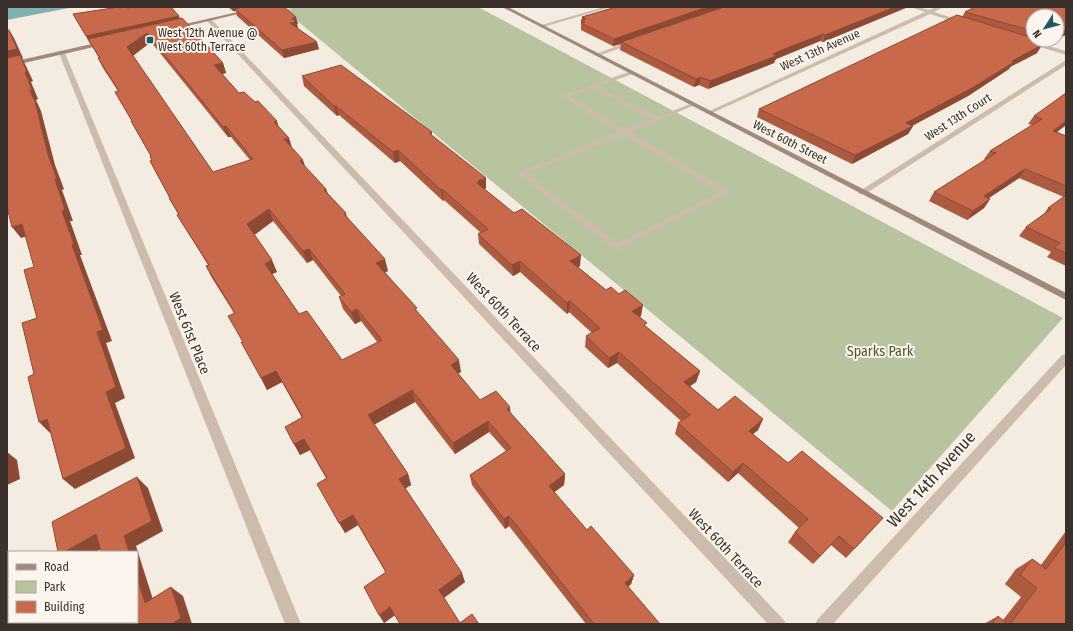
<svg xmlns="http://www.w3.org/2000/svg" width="1073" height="631" font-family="'Fira Sans Condensed',sans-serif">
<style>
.green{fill:#b8c4a0}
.water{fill:#7fb0b2}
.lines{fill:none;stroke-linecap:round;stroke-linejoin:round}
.lane{fill:#cdbbac;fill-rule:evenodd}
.street{fill:#cdbbac;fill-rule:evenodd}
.secondary{fill:#a18a7d;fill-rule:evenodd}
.wall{fill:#ac5a40;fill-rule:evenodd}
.shaded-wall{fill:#8c4a34}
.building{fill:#c8694b;stroke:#8c4a34;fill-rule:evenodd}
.poi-dot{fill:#1f5a5e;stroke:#fbf5ee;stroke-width:1.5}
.labels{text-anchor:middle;stroke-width:4;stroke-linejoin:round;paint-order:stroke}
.far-poi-label{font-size:12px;fill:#3b302b;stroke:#fbf5ee;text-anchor:start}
.far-street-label{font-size:12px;fill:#3b302b;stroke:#fbf5ee}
.street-label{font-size:14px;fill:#3b302b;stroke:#fbf5ee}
.park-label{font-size:14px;fill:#4a5a2e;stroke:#fbf5ee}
.near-street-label{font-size:17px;fill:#3b302b;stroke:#fbf5ee}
</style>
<rect width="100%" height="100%" fill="#f4ebe1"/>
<!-- green -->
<polygon class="green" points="297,7 478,7 1063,318 892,511 284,10"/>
<!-- water -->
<polygon class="water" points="7,7 74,7 7,20"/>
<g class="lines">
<!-- lane -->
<g class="lane">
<polygon points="604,7 611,7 543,27 538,26"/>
<path d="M631,71L634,73L633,74L598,86L657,117L690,104L695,105L630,132L730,192L617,250L614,249L517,173L619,132L561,96ZM593,88L651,119L625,129L569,96ZM624,135L720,192L618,243L526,173Z"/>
</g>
<!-- street -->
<g class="street">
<polygon points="911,7 918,7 929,10 937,7 943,7 934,12 965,22 962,24 930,14 710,114 705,113 925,12"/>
<polygon points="207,19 211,19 783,619 786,624 768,624 207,21"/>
<polygon points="633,40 636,42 635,43 598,56 593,55"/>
<polygon points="1029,40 1066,51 1066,55 1027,43 1026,42"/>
<polygon points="62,51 65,53 301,624 285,624 59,53"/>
<polygon points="1066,60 1066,65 865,194 859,194 858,192"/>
<polygon points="1066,354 1066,365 833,624 815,624 818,619 1062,355"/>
</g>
<!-- secondary -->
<g class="secondary">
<polygon points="259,7 268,7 175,29 172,27"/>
<polygon points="502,7 508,7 1066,293 1066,300"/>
<polygon points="105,41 107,42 107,44 7,67 7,63"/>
</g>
</g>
<!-- wall -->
<g class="wall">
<polygon points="228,7 284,7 298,24 297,24 298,29 319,49 284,58 237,16 236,11 233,11"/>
<polygon points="616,7 908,7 823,42 820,41 776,59 776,60 775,60 774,63 708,89 699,85 694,87 620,50 621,44 613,46 581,30 581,20 582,20 582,17"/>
<path d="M127,8L180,19L223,63L226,73L222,74L239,93L279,127L289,138L292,148L305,167L326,189L328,194L346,213L347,217L388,271L385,272L418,313L461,372L458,373L480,400L510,413L565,474L564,485L554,492L587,530L634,575L631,584L628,587L660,624H586L509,526L505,529L472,485L470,475L506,451L489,432L455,454L415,402L374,424L408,474L411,485L405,488L465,582L444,598L460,623L479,624H400L395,615L384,623L386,573L358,525L345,533L326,478L310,450L300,455L291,438L302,418L282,382L267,390L243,342L234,313L212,278L206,266L208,265L184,226L177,215L178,214L169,198H170L156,172L151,156L137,132L131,121H132L115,92L118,91L103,68L98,58H99L73,14ZM151,42L228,137H231L250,160L213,172L133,56ZM273,221L307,263L313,260L341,296L339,297L343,309L355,324L361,321L378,343L342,360L299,314L272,274L277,272L254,235Z"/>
<polygon points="965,12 1033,16 1033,40 1056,40 1048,44 1043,43 1037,53 1010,67 1009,69 968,96 912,126 913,126 908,134 852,164 757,117 759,109 962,17"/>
<polygon points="302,76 432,132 432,136 486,178 486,188 484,189 580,266 578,267 606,290 641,316 639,317 646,327 700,371 696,382 690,386 718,410 763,419 758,430 752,434 788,463 883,518 846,558 831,545 813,564 788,542 795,532 799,528 738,473 728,482 675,434 678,423 681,421 617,363 608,368 585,347 586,336 592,333 569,312 567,314 520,272 513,276 479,244 478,234 480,232 444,200 443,201 400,161 395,163 339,115 337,116 304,86"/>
<polygon points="1066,93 1066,125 1057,132 1066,136 1066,266 1047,257 1051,252 1019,236 1026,227 1044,214 1048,208 1064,197 1019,178 989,198 990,199 984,208 967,220 929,201 934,192 985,160 984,159 990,151 1032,125 1028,124 1034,116"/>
<polygon points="1066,531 1066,624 984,624 998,616 1003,620 1021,597 1005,584 1016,569 1032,559 1041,565"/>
</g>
<!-- shaded-wall -->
<g class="shaded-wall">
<polygon points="231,7 252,7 235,9 236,11 233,11"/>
<polygon points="707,7 725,7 621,42 621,44 613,46 614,39"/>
<polygon points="895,7 908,7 823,42 825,35"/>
<polygon points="179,16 182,23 90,43 86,36"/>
<polygon points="296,17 298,24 297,24 298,29 290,23 292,18"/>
<polygon points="9,30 14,38 23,58 22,58 25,64 33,81 31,82 38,99 36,100 41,111 55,165 64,189 62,190 73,221 70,221 82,255 80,255 112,341 106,343 125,398 115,403 135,458 75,489 63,479 106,392 97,332 72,245 62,211 55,179 25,72 7,61 7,51"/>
<polygon points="1066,30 1066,35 1057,39 1057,34"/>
<polygon points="147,33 151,42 132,56 127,47"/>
<polygon points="823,34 820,41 776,59 776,60 775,60 774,63 708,89 710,81 773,54 777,52"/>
<polygon points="1050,40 1056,40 1048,44"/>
<polygon points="1044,41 1037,53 1010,67 1009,69 968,96 902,131 906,123 1012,61 1038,44"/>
<polygon points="317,42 319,49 284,58 282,50"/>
<polygon points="223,63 226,73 218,75 214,65"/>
<polygon points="701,77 699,85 694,87 696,79"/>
<polygon points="334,106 336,106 339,115 337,116"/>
<polygon points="277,121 280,132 274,122"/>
<polygon points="1066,121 1066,125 1047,139 1053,131"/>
<polygon points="226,126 231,137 228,137 223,127"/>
<polygon points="913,126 908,134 852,164 855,155"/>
<polygon points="289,138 292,149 284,139"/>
<polygon points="398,150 400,161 395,163 393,152"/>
<polygon points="303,160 307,172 300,161"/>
<polygon points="1025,169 1019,178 978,205 984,196"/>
<polygon points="486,178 486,188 480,191 477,183 478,181"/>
<polygon points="326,189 330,200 324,190"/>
<polygon points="442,189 444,200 443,201 441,190"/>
<polygon points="990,199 984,208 967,220 973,211"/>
<polygon points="269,209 273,221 253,236 247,224"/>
<polygon points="22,224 30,235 21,238 12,227"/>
<polygon points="309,249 313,260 307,263 303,251"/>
<polygon points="581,255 580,266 569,272 570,261"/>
<polygon points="385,259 388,271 380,275 376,263"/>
<polygon points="272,260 277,272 270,275 265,264"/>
<polygon points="520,261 520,272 513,276 512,265"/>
<polygon points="570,301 569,312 567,314 567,303"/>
<polygon points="643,305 641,316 630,322 632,311"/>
<polygon points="357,309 361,321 355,324 351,312"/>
<polygon points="619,352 617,363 608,368 609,358"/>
<polygon points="459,360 461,372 453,376 451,365"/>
<polygon points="276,371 282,382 267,390 261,378"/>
<polygon points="700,371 696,382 681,392 684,382"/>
<polygon points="412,390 415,402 372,426 368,415"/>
<polygon points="510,407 511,418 507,409"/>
<polygon points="47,419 58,429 50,433 39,422"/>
<polygon points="763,419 758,430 744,442 749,431"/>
<polygon points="488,421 489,432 455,454 453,443"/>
<polygon points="304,439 310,450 300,455 294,444"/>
<polygon points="7,452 17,460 20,479 7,485"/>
<polygon points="743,463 738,473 728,482 733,472"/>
<polygon points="408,474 411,485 403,490 399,479"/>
<polygon points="565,474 564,485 548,497 549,486"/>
<polygon points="137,477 148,488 163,531 136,546 157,612 145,603 137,578 137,552 129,552 124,536"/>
<polygon points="353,515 358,525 345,533 339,523"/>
<polygon points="509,516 509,526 505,529 504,519"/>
<polygon points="96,534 109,544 96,552 64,552"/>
<polygon points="839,536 831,545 813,564 820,556"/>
<polygon points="7,570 9,586 9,610 7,609"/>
<polygon points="462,573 465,582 442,599 439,590"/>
<polygon points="634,575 631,584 622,592 625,583"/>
<polygon points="171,587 183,596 192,624 172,624"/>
<polygon points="390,607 395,615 384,623 379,615"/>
<polygon points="9,619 9,622 29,622 29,624 7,624 7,620"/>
</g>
<!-- building -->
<g class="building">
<polygon points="119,7 126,7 127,8 136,7 171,7 179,16 86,36 73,14"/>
<polygon points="242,7 284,7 296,17 292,18 296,22 290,23 317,42 282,50 235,9"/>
<polygon points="616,7 707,7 614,39 581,23 585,22 581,20 586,19 582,17"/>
<polygon points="724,7 895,7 825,35 823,34 777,52 778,52 773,54 776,56 710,81 701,77 696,79 621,42"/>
<polygon points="975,7 1066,7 1066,30 1057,34 1057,16 1033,16 1033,31 965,12"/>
<polygon points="957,15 1033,38 1033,40 1041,40 1044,41 1038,44 1042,45 1012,61 1014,62 972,88 906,123 913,126 855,155 759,109"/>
<path d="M182,18L223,63L214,65L239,93L244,92L255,102L258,101L277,121L274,122L289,138L284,139L303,160L300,161L326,189L324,190L346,213L344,214L385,259L376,263L417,308L415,309L459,360L451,365L480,400L496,391L510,407L507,409L565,474L549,486L587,530L591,526L634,575L625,583L660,624H594L509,516L504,519L470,475L511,448L488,421L453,443L412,390L368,415L408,474L399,479L462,573L439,590L460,623L472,614L479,624H400L390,607L379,615L364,587L386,572L353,515L339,523L317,484L327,478L304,439L294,444L285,427L303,417L276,371L261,378L241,342H243L228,316L235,313L206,266L209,265L177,215L179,214L169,198H170L150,161L152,160L150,157L151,156L131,121H132L115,92L119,91L98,58H100L88,39ZM147,33L223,127L226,126L253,159L213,172L127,47ZM269,209L303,251L309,249L345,294L339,297L351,312L357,309L382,340L342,360L307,311L299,314L265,264L272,260L247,224Z"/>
<polygon points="7,30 9,30 17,49 7,51"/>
<polygon points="20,55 27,72 25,72 32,90 29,90 35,101 48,155 57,179 55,179 65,210 62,211 74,244 72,245 103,330 97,332 116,387 106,392 126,448 63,479 47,419 39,422 28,377 34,374 22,323 37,318 24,270 34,267 22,224 12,227 7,207 7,58"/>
<polygon points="341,65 432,132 429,133 486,178 478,181 479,182 477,183 514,213 522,209 581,255 570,261 606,290 611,287 619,294 625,290 643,305 632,311 647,323 644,325 700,371 684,382 718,410 735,396 763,419 749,431 788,463 802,451 883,518 854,549 839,536 820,556 795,532 808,519 743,463 733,472 678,423 690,415 619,352 609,358 586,336 600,328 570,301 567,303 520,261 512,265 478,234 488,229 442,189 441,190 398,150 393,152 336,106 334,106 302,76"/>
<polygon points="1066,93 1066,121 1053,131 1066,136 1066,186 1025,169 984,196 990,199 973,211 934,192 996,153 990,151 1042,119 1034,116"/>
<polygon points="1066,195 1066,253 1054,248 1060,243 1026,227 1051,209 1048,208"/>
<polygon points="137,477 152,521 124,536 129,552 101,552 96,534 64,552 58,552 52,522"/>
<polygon points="1066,542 1066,624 1010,624 1037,588 1020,575 1032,559 1046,569"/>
<polygon points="137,578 145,603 171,587 181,618 172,624 63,624 62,622 137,622"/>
<polygon points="9,597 9,619 7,620 7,598"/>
<polygon points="998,616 1007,624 992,624"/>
</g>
<!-- markers -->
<rect class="poi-dot" x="146" y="36" width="8" height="8" rx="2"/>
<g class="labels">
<!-- far-poi labels -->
<g class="far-poi-label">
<text x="158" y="37">West 12th Avenue @<tspan x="158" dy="14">West 60th Terrace</tspan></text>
</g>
<!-- far-street labels -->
<g class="far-street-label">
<text transform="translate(820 50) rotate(-24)" y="4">West 13th Avenue</text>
<text transform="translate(958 117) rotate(-33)" y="4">West 13th Court</text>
<text transform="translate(790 142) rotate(27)" y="4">West 60th Street</text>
</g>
<!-- street labels -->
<g class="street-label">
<text transform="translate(504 312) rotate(47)" y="5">West 60th Terrace</text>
<text transform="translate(190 333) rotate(68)" y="5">West 61st Place</text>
<text transform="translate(726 548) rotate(47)" y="5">West 60th Terrace</text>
</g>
<!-- park labels -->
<g class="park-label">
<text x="880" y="356">Sparks Park</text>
</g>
<!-- near-street labels -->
<g class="near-street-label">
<text transform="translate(931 479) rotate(-48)" y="6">West 14th Avenue</text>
</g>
</g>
<!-- border -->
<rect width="1073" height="631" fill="none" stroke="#3b302b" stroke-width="16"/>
<!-- legend -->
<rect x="8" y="551" width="130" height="72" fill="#fbf5ee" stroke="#aea6a0"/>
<rect x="16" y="564" width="20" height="6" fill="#a18a7d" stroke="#aea6a0"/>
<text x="44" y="571" font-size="12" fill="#3b302b">Road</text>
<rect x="16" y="581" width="20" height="12" fill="#b8c4a0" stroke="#aea6a0"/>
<text x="44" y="591" font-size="12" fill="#3b302b">Park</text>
<rect x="16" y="601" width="20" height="12" fill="#c8694b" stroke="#aea6a0"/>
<text x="44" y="611" font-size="12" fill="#3b302b">Building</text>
<!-- north arrow -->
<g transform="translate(1045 28) rotate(234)"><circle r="19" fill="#fbf5ee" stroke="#aea6a0"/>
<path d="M0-3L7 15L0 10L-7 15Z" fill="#1f5a5e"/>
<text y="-6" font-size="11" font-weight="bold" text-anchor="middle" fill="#3b302b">N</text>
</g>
</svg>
